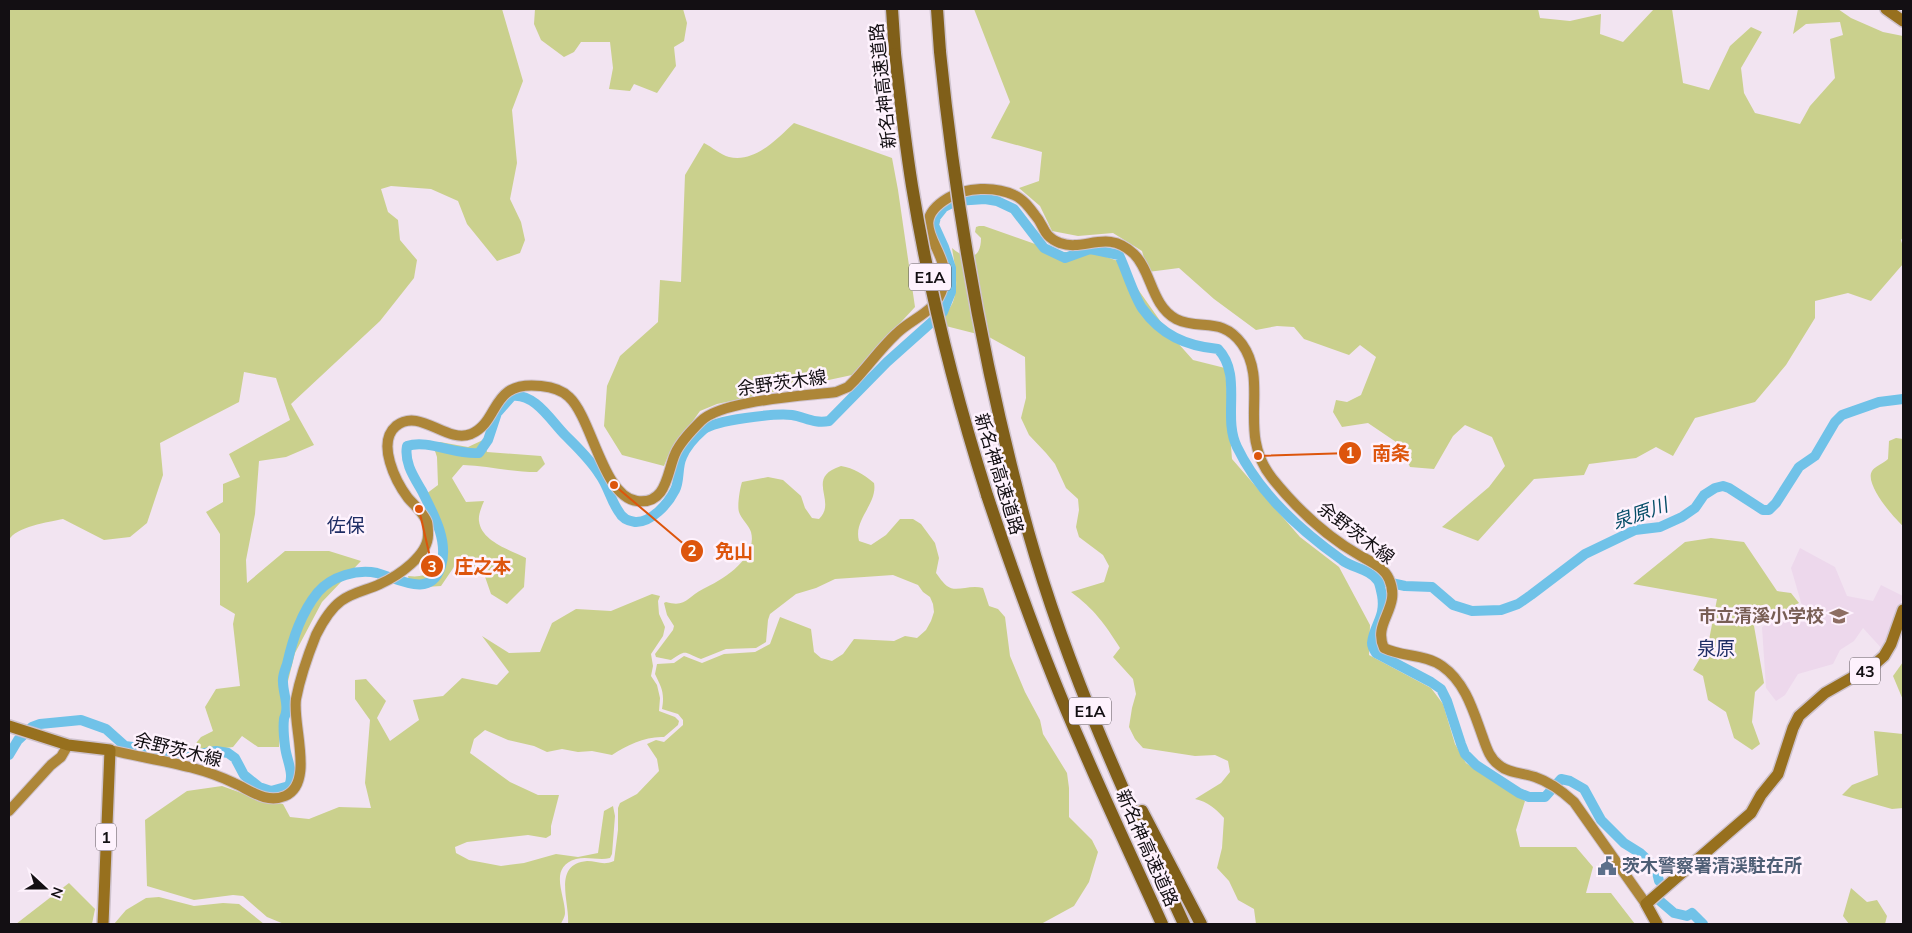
<svg xmlns="http://www.w3.org/2000/svg" width="1912" height="933" font-family="Mulish,'Noto Sans JP',sans-serif">
<style>
.built{fill:#edd8ec}
.green{fill:#cad08d}
.lines{fill:none;stroke-linecap:round;stroke-linejoin:round}
.river{stroke:#70c2e8;stroke-width:10}
.secondary-casing{stroke:#cec2cd;stroke-width:12}
.primary-casing{stroke:#cec2cd;stroke-width:14}
.highway-casing{stroke:#cec2cd;stroke-width:15}
.secondary{stroke:#ad8638;stroke-width:10}
.primary{stroke:#97701e;stroke-width:11}
.highway{stroke:#805f19;stroke-width:12}
.highway-bridge-casing{stroke:#cec2cd;stroke-width:15;stroke-linecap:butt}
.highway-bridge{stroke:#805f19;stroke-width:12}
.labels{text-anchor:middle;stroke-width:5;stroke-linejoin:round;paint-order:stroke}
.shield{fill:#fef2fd;stroke:#5a5359;stroke-width:1}
.shield-label{font-size:16px;font-weight:bold;fill:#130f13}
.street-label{font-size:18px;fill:#130f13;stroke:#fef2fd}
.education-label{font-size:18px;font-weight:bold;fill:#785e54;stroke:#fef2fd;text-anchor:end}
.service-label{font-size:18px;font-weight:bold;fill:#4e5e75;stroke:#fef2fd;text-anchor:start}
.water-label{font-size:19px;font-style:italic;fill:#064e68;stroke:#fef2fd}
.neighbourhood-label{font-size:19px;fill:#1e2d64;stroke:#fef2fd}
.leader{fill:none;stroke:#dd550c;stroke-width:2}
.callout-dot{fill:#dd550c;stroke:#fef2fd;stroke-width:2}
.mark-label{font-size:15px;text-anchor:middle;font-weight:bold;fill:#fff}
.callout-label{font-size:19px;text-anchor:middle;font-weight:bold;fill:#dd550c;stroke:#fef2fd;stroke-width:5;stroke-linejoin:round;paint-order:stroke}
</style>
<rect width="100%" height="100%" fill="#f2e4f1"/>
<!-- built -->
<polygon class="built" points="1800,548 1835,567 1847,596 1873,601 1881,585 1903,596 1884,651 1863,628 1854,641 1840,650 1833,664 1798,674 1785,695 1776,701 1766,688 1762,627 1802,606 1791,568"/>
<!-- green -->
<g class="green">
<path d="M9,9H502L523,81L512,110L517,163L510,199L521,222L525,240L520,253L497,261L467,224L458,201L431,189L391,186L381,189L388,212L398,220L400,240L417,260L414,278L380,321L291,404L314,445L286,457L259,461L255,514L246,560L247,583L285,551H329L361,561L322,602L295,653L283,701L279,747H258L242,736L233,747L188,753L201,737L213,731L205,707L216,689L240,686L233,624L235,614L220,605V534L206,512L223,502V484L240,477L229,454L290,420L276,378L244,372L239,402L160,443L163,475L147,523L130,537L104,540L63,519C49,522 15,527 9,540Z"/>
<polygon points="535,9 683,9 687,23 684,41 674,47 676,66 657,93 634,84 630,91 609,89 613,68 610,42 581,42 574,52 564,57 541,40 534,24"/>
<polygon points="974,9 1538,9 1540,18 1570,21 1601,14 1600,34 1623,42 1654,9 1672,9 1683,83 1709,90 1730,46 1751,27 1762,32 1741,68 1744,93 1755,113 1800,124 1810,106 1835,78 1830,39 1843,35 1840,22 1806,24 1793,34 1798,9 1838,9 1851,18 1883,32 1903,36 1903,237 1901,240 1903,247 1903,264 1871,301 1848,293 1815,301 1815,318 1786,365 1755,402 1695,418 1673,456 1656,447 1636,458 1589,464 1584,475 1534,479 1478,541 1442,527 1489,487 1505,466 1492,437 1465,425 1453,436 1434,469 1410,467 1399,444 1368,423 1342,427 1333,412 1336,400 1347,402 1361,395 1376,357 1360,345 1349,355 1304,339 1294,327 1277,326 1256,330 1214,299 1179,268 1148,272 1142,251 1113,233 1078,236 1052,231 1040,206 1019,188 1039,181 1042,152 991,138 1010,102"/>
<path d="M794,123L892,158L898,190L915,307L852,375L717,404L700,411L668,456L664,466L622,455L604,426L607,386L620,356L658,322L660,280L681,282L685,175L704,143C712,147 721,155 729,157C755,163 777,139 794,123Z"/>
<path d="M979,226H984L1035,244L1063,252H1092L1118,261L1168,332L1193,360L1225,368L1232,459L1300,537L1339,567L1370,625L1369,655L1431,688L1443,704L1455,744L1466,763L1525,801L1516,830L1520,847H1576L1593,867L1586,893H1611L1635,924H1256L1254,909L1238,900L1229,881L1217,868L1222,848L1224,818C1215,808 1208,802 1195,799L1221,783L1230,772L1228,761L1215,755L1195,756L1143,748L1135,739L1129,727L1132,708L1136,694L1133,679L1113,657L1120,648C1105,624 1094,609 1071,592L1104,582L1109,566L1103,555L1079,537L1076,527L1079,510L1078,499L1066,488L1055,464L1046,453L1029,435L1021,418L1026,398L1025,357L989,337L934,323C938,320 943,317 946,313C962,296 955,268 952,248C966,260 981,261 981,238L975,232L976,227Z"/>
<path d="M1896,438L1903,439V526C1894,518 1864,484 1872,471C1874,467 1884,463 1888,459L1889,441Z"/>
<path d="M483,440L487,452L541,456L545,464L537,472C512,472 488,466 463,465L452,478L466,502L484,501C482,506 478,515 479,521C481,541 510,550 526,558L524,587L507,604L491,594L483,571L458,561L441,586L411,588L408,576C427,578 432,572 446,560L437,524L422,497L438,485L437,457L434,448L440,442L468,447Z"/>
<path d="M841,466C854,468 863,474 874,483C878,504 853,519 859,541L871,545L886,535L900,519H913L921,524L935,543L939,558L936,573C939,577 943,583 947,586C956,593 969,584 983,588L989,606L998,609L1005,617L1010,656L1025,692L1040,720L1043,734L1067,773L1069,788V817L1092,840L1098,852L1089,882L1074,906L1041,924H568C570,903 552,864 587,861C597,861 603,866 614,861L618,830V808L620,803L637,794L659,771L657,759L647,744L656,740L664,742L683,725V720L678,714L662,709C665,692 661,687 655,674L657,664L674,663L684,656L702,663L724,654L755,652L770,644L780,617L811,629L814,652L821,658L832,661L843,654L854,639L894,641L905,636L917,638L926,630L931,621L934,612L933,604L930,597L923,592L918,585L893,575L835,579L816,588L796,594L770,614L768,620L766,642L756,648L726,649L701,659C683,652 687,649 671,660L656,657L655,654L673,630L674,626L667,615L664,603L666,602C686,608 687,597 703,589C723,580 758,558 751,532C749,525 741,519 739,512C737,506 740,488 742,482L768,477L783,480L801,496L805,508L812,518L819,519C838,501 804,478 841,466Z"/>
<polygon points="1711,538 1744,542 1777,591 1791,593 1799,603 1754,626 1764,683 1755,692 1752,722 1760,744 1752,750 1734,738 1726,712 1708,700 1703,676 1693,670 1708,645 1717,599 1633,584 1685,542"/>
<path d="M652,594L660,596L658,601L659,614L665,627L663,636L651,654L653,666L651,676L657,685L660,698L659,711L675,717L679,721L678,725L664,737C646,736 627,745 612,755L592,751L578,752L562,749L547,752L534,746L508,740L485,730L474,739L470,753L510,782L538,795H559L551,826V835L546,838L528,835L467,842L455,847L456,853L469,860L501,866L524,863L556,854L578,857L598,853L604,811L613,806L615,816L612,854L610,858C599,861 588,856 576,859C548,867 565,895 565,913C565,917 562,921 561,924H284L267,917L243,896L233,895L194,900L147,886L145,820L187,791L222,786L258,799L283,804L290,817L309,819L339,807L371,808L365,783L370,720L355,699V680L366,679L386,701L377,718L390,741L419,720L413,700L443,696L462,678L497,685L509,672L482,636L509,653L540,652L552,623L576,609L611,611Z"/>
<polygon points="1903,662 1903,700 1893,676"/>
<polygon points="1874,731 1903,734 1903,808 1892,809 1842,795 1852,785 1878,775"/>
<polygon points="69,883 95,909 92,924 16,924"/>
<polygon points="1851,888 1867,902 1877,900 1887,916 1885,924 1849,924 1843,916"/>
<polygon points="159,897 194,906 223,903 239,904 264,924 114,924 126,910 146,898"/>
</g>
<g class="lines">
<!-- river -->
<g class="river">
<polyline points="1382,581 1405,586 1432,587 1453,605 1472,611 1501,610 1518,604 1531,595 1585,554 1635,530 1660,527 1682,517 1695,508 1704,495 1715,488 1723,486 1729,488 1763,510 1769,510 1776,503 1799,467 1815,456 1835,422 1842,415 1879,402 1903,399"/>
<path d="M9,755L18,740L32,727L40,724L81,720L106,729L125,746L194,755L216,751L228,753L235,758L244,775L259,787L271,791L289,786C295,774 286,759 285,746C284,738 283,727 284,719C284,717 286,715 286,712C288,703 283,692 283,682C282,677 285,670 287,664C293,638 301,613 318,592C332,576 357,569 377,573C399,579 431,599 441,566C449,541 433,513 422,491C414,477 404,463 407,446C428,439 455,455 479,453L488,440L497,413L512,396C535,393 551,421 565,435C578,448 590,459 600,475C608,486 611,501 619,512C622,518 628,521 635,522C651,523 668,504 675,490C680,481 677,467 682,457C686,447 695,437 703,430C714,420 776,413 792,415C805,417 814,424 829,421L887,362L943,312L951,292V268L944,247L934,225L936,217L944,207L956,201L985,199L997,201L1014,209L1044,248L1065,258L1090,249L1119,255C1126,270 1134,296 1142,308C1161,335 1186,346 1218,349C1243,375 1222,417 1237,447C1259,493 1301,531 1342,560C1352,568 1370,569 1378,581C1380,584 1381,591 1382,595C1386,618 1374,624 1372,643C1372,646 1374,650 1376,653L1431,682L1441,689L1447,701L1461,744L1465,754L1476,765L1519,793L1529,797H1545L1561,779L1570,781L1584,789L1601,820L1624,843L1640,853L1656,868L1659,881"/>
<polyline points="1660,901 1674,913 1687,916 1692,913 1703,924"/>
</g>
<!-- secondary casing -->
<g class="secondary-casing">
<g id="secondary">
<path d="M110,750C151,760 195,764 234,783C250,790 266,804 285,796C315,783 292,725 296,699C300,678 308,655 316,635C322,623 330,609 341,601C353,592 368,590 380,584C398,576 429,555 428,534C428,530 428,526 427,522C423,512 414,505 408,498C396,482 376,443 396,426C420,407 446,444 471,434C501,421 489,380 541,386C551,387 562,390 569,397C592,418 603,497 637,501C667,505 667,472 675,454C680,442 692,430 701,421C722,400 805,396 836,392L848,387L854,381C868,366 881,348 896,334C913,317 936,313 943,287C954,249 901,226 948,198C966,187 995,186 1014,195C1023,199 1029,207 1035,215C1045,226 1042,236 1060,243C1085,252 1107,228 1134,254C1152,272 1151,305 1176,319C1200,331 1222,316 1242,344C1270,383 1236,433 1272,478C1297,509 1324,535 1359,555C1369,561 1384,567 1389,579C1402,608 1372,622 1384,648C1402,657 1425,654 1442,666C1465,682 1473,710 1482,735C1486,746 1489,758 1499,765C1508,773 1523,773 1535,777C1550,782 1562,791 1574,802L1646,904"/>
<polyline points="9,811 51,765 61,757 68,745"/>
</g>
</g>
<!-- primary casing -->
<g class="primary-casing">
<g id="primary">
<polyline points="1886,9 1903,21"/>
<polyline points="9,726 68,745 110,750 103,924"/>
<polyline points="1657,924 1646,904 1751,813 1761,795 1778,774 1793,728 1799,716 1825,693 1874,665 1884,656 1891,644 1903,610"/>
</g>
</g>
<!-- highway casing -->
<g class="highway-casing">
<g id="highway">
<polyline points="892,9 895,54"/>
<polyline points="937,9 940,52"/>
<path d="M1017,489C1054,641 1119,783 1184,924"/>
<path d="M987,495C1015,579 1045,663 1081,744C1107,805 1135,864 1162,924"/>
<polyline points="1142,811 1201,924"/>
</g>
</g>
<!-- secondary -->
<use href="#secondary" class="secondary"/>
<!-- primary -->
<use href="#primary" class="primary"/>
<!-- highway -->
<use href="#highway" class="highway"/>
<!-- highway-bridge casing -->
<g class="highway-bridge-casing">
<g id="highway-bridge">
<path d="M940,52C955,200 980,346 1017,489"/>
<path d="M895,54C900,98 905,142 912,186C929,291 955,394 987,495"/>
</g>
</g>
<!-- highway-bridge -->
<use href="#highway-bridge" class="highway-bridge"/>
</g>
<!-- icons -->
<defs>
<g id="school-bare" transform="scale(1.5)"><path d="M0-5L7-2L0 1L-7-2ZM-4 1L0 2.5L4 1V4Q0 6-4 4Z" fill="#8d6e63" stroke="#fef2fd" stroke-width="2.5" paint-order="stroke"/></g>
<g id="civic-bare" transform="scale(1.5)"><path d="M-.6-6.5H3V-4.5H.6V-3L4-1V1h2V6H-6V1h2V-1L-.6-3ZM-1.2 2.5V6h2.4V2.5Z" fill="#5c6f8a" stroke="#fef2fd" stroke-width="2.5" paint-order="stroke"/></g>
</defs>
<g fill-rule="evenodd">
<use href="#school-bare" x="1839" y="616"/>
<use href="#civic-bare" x="1607" y="866"/>
</g>
<g class="labels">
<!-- shield labels -->
<g class="shield">
<rect x="909" y="263.5" width="42" height="27" rx="4"/>
<rect x="1850" y="657.5" width="30" height="27" rx="4"/>
<rect x="1069" y="697.5" width="42" height="27" rx="4"/>
<rect x="96" y="823.5" width="20" height="27" rx="4"/>
</g>
<g class="shield-label">
<text x="930" y="283">E1A</text>
<text x="1865" y="677">43</text>
<text x="1090" y="717">E1A</text>
<text x="106" y="843">1</text>
</g>
<!-- street labels -->
<g class="street-label">
<text transform="translate(883 86) rotate(-96)" y="6">新名神高速道路</text>
<text transform="translate(782 383) rotate(-8)" y="6">余野茨木線</text>
<text transform="translate(999 474) rotate(73)" y="6">新名神高速道路</text>
<text transform="translate(1356 533) rotate(37)" y="6">余野茨木線</text>
<text transform="translate(178 750) rotate(14)" y="6">余野茨木線</text>
<text transform="translate(1147 848) rotate(66)" y="6">新名神高速道路</text>
</g>
<!-- education labels -->
<g class="education-label">
<text x="1824" y="622">市立清溪小学校</text>
</g>
<!-- service labels -->
<g class="service-label">
<text x="1622" y="872">茨木警察署清渓駐在所</text>
</g>
<!-- water labels -->
<g class="water-label">
<text transform="translate(1640 513) rotate(-19)" y="7">泉原川</text>
</g>
<!-- neighbourhood labels -->
<g class="neighbourhood-label">
<text x="346" y="532">佐保</text>
<text x="1716" y="655">泉原</text>
</g>
</g>
<!-- callouts -->
<path class="leader" d="M1258 456L1350 453M614 485L692 551M419 509L432 566"/>
<g class="callout-dot">
<circle cx="1258" cy="456" r="5"/>
<circle cx="614" cy="485" r="5"/>
<circle cx="419" cy="509" r="5"/>
<circle cx="1350" cy="453" r="12"/>
<circle cx="692" cy="551" r="12"/>
<circle cx="432" cy="566" r="12"/>
</g>
<g class="mark-label">
<text x="1350" y="458">1</text>
<text x="692" y="556">2</text>
<text x="432" y="572">3</text>
</g>
<g class="callout-label">
<text x="1391" y="460">南条</text>
<text x="734" y="558">免山</text>
<text x="483" y="573">庄之本</text>
</g>
<!-- border -->
<rect width="1912" height="933" fill="none" stroke="#130f13" stroke-width="20"/>
<!-- north arrow -->
<g transform="translate(45 888) rotate(111)" stroke="#fef2fd" stroke-width="4" paint-order="stroke">
<path d="M0-4L9 19L0 12L-9 19Z" fill="#130f13"/>
<text y="-8" font-size="14" font-weight="bold" text-anchor="middle" fill="#130f13">N</text>
</g>
</svg>
